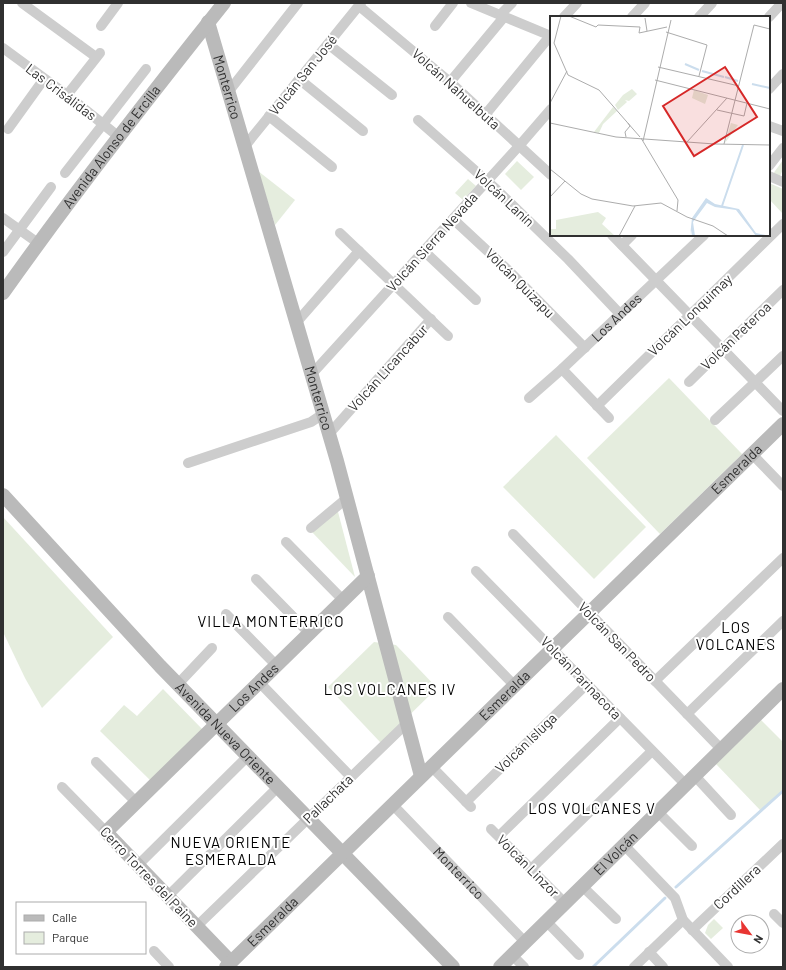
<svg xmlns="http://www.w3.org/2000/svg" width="786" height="970" font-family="Barlow,sans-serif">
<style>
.green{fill:#e5edde}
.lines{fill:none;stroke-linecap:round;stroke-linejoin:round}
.stream{stroke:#cbdded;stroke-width:3}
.street{stroke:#cdcdcd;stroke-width:10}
.secondary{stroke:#bababa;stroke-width:14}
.labels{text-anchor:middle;stroke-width:4;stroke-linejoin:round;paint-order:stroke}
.street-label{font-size:14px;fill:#303030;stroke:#fff}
.neighbourhood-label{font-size:15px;letter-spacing:1px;fill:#000;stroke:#fff}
.inset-river{fill:none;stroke:#cbdded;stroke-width:2}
.inset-road{fill:none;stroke:#acacac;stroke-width:1}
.view{fill:#d62828;fill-opacity:0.15;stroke:#d62828;stroke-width:2}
.inset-edge{fill:none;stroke:#303030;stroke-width:2}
</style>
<rect width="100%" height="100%" fill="#fff"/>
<!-- green -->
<g class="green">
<polygon points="783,160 783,169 778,181 770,178"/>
<polygon points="517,161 534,177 521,190 505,174"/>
<polygon points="258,171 295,200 275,225"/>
<polygon points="468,179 476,186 463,200 455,193"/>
<polygon points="769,183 783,189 783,214 769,199"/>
<polygon points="669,378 742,454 660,534 587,458"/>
<polygon points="556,435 646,527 594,579 503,487"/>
<polygon points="337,508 355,577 312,532"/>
<polygon points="3,517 113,637 42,708 25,678 3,632"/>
<polygon points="374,642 396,645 437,688 381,743 328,687"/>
<polygon points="163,689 203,730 150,780 100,731 124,705 137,716"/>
<polygon points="761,720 783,742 783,791 761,811 716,764"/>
<polygon points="714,919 723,928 711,939 705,933 708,925"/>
</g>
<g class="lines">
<!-- stream -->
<g class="stream">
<polyline points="676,887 783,791"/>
<polyline points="593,967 665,898"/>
</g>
<!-- street -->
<g class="street">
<polyline points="22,3 96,57"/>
<polyline points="471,3 551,36"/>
<polyline points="359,6 450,82 551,175"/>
<polyline points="500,15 512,3"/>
<polyline points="564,17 577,3"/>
<polyline points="632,17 645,3"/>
<polyline points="699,17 712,3"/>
<polyline points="769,17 782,3"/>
<polyline points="101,26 118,3"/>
<polyline points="435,26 453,3"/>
<polyline points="328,44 392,95"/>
<polyline points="3,48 67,95 119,137"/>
<polyline points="299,79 363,131"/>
<polyline points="450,82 504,17"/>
<polyline points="769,89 783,74"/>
<polyline points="229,91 298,3"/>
<polyline points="67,95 100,53"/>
<polyline points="485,115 550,36"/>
<polyline points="269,116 332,167"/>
<polyline points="418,120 496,189 568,259 620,314"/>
<polyline points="769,126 783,131"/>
<polyline points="8,129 44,79"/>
<polyline points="245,146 361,3"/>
<polyline points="769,166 783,148"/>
<polyline points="65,173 146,69"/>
<polyline points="769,176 783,182"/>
<polyline points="3,218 38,243"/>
<polyline points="453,219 509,271 585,348"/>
<polyline points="340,233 448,336"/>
<polyline points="612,235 783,411"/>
<polyline points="622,245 632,235"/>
<polyline points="424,251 476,300"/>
<polyline points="3,252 51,187"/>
<polyline points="296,323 359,251"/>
<polyline points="562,369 609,418"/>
<polyline points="311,375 519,146 551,109"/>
<polyline points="689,382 783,290"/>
<path id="s1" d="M529,398L562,369L704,235"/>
<polyline points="597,406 783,224"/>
<polyline points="715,420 783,356"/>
<polyline points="329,434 431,319"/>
<polyline points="752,454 783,486"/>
<polyline points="188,463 311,422 323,414"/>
<polyline points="311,528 347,498"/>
<polyline points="513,534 722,750"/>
<polyline points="286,542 343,600"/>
<polyline points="476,571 686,785"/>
<polyline points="256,579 309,633"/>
<polyline points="226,614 276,665"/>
<polyline points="448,617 514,685"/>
<polyline points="655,681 783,558"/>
<polyline points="259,682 351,777"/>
<polyline points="178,684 212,648"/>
<polyline points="687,714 783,621"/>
<polyline points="96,762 136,802"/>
<polyline points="431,766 471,807"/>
<polyline points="695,776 731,815"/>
<polyline points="62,787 106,832"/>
<polyline points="466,802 587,684"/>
<path id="s2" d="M392,804L525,942"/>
<polyline points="658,812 692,846"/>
<polyline points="491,829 565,903"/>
<polyline points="499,836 620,718"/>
<polyline points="624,845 675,898 683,920 728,967"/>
<polyline points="138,865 248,756"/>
<polyline points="531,869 652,751"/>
<polyline points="582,886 616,919"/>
<polyline points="168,896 278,787"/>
<polyline points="774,914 783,923"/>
<polyline points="546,921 579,955"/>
<polyline points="197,926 407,723"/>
<polyline points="692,930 783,844"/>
<polyline points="154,951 169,967"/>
<polyline points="649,952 663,967"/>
<polyline points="512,955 524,967"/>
<polyline points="634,967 683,920"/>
</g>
<!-- secondary -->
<g class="secondary">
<path id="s3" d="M208,22L337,461L421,776"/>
<path id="s4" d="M3,293C73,194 148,98 224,3"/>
<path id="s5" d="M3,495L160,666L453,967"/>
<path id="s6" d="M231,962L106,832L368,576"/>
<path id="s7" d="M226,967L783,424"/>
<path id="s8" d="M500,967L783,689"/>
</g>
</g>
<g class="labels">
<!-- street labels -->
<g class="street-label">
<text transform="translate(303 75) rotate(-51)" y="5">Volcán San José</text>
<text dy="5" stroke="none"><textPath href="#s3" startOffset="68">Monterrico</textPath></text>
<text transform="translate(456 89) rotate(42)" y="5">Volcán Nahuelbuta</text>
<text transform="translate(61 92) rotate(37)" y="5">Las Crisálidas</text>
<text dy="5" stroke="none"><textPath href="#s4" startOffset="182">Avenida Alonso de Ercilla</textPath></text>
<text transform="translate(504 198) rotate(43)" y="5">Volcán Lanín</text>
<text transform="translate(432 242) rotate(-48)" y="5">Volcán Sierra Nevada</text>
<text transform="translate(520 283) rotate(45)" y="5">Volcán Quizapu</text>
<text transform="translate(690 315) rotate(-44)" y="5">Volcán Lonquimay</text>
<text dy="5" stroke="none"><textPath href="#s1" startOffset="119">Los Andes</textPath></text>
<text transform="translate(736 336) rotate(-44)" y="5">Volcán Peteroa</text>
<text transform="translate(388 368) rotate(-48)" y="5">Volcán Licancabur</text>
<text dy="5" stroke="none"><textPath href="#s3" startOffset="392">Monterrico</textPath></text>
<text dy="5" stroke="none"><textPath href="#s7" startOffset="713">Esmeralda</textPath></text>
<text transform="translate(617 642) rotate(46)" y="5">Volcán San Pedro</text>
<text transform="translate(581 678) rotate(46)" y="5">Volcán Parinacota</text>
<text dy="5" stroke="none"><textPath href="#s6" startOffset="387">Los Andes</textPath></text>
<text dy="5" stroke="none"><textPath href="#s7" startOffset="389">Esmeralda</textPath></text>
<text dy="5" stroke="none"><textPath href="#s5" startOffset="326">Avenida Nueva Oriente</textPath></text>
<text transform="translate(526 743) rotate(-44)" y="5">Volcán Isluga</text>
<text transform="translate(328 799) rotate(-44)" y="5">Pallachata</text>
<text dy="5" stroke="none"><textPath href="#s8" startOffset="162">El Volcán</textPath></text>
<text transform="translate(528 866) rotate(45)" y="5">Volcán Linzor</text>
<text dy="5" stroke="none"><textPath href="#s2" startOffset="96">Monterrico</textPath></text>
<text transform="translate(149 877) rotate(46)" y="5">Cerro Torres del Paine</text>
<text transform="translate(737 887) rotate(-43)" y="5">Cordillera</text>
<text dy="5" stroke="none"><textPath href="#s7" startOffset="65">Esmeralda</textPath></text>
</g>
<!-- neighbourhood labels -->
<g class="neighbourhood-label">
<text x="271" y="627">VILLA MONTERRICO</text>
<text x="736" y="633">LOS<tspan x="736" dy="17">VOLCANES</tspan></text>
<text x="390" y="695">LOS VOLCANES IV</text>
<text x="592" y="814">LOS VOLCANES V</text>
<text x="231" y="848">NUEVA ORIENTE<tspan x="231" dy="17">ESMERALDA</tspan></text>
</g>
</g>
<!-- overview -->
<g transform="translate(550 16)">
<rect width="220" height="220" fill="#fff"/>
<path d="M82,73L87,78L79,85L75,84L77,86L68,94L65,89L73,79ZM144,74L158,79L155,88L142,82ZM63,91L67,95L53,108L49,117L44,116ZM181,107L188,109L175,127ZM48,196L56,202L52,208L65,220H0V213H6V204Z" fill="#e5edde"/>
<path d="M156,182L165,188L189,193L206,217L220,220H206L186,194L165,191L157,187L143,206L145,220H142L141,214L140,220L142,202Z" fill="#cbdded"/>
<path class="inset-river" d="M135,48L149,54M152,55L174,61M175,61L188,65M202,68L220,72M172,190L193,129"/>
<path class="inset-road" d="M11,0L4,27L18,59L49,74L90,121M19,0L46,11L48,9L90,11L89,17L117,11M95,2L97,15M116,16L157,29L149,60M108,51L189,70M105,64L220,93M0,87L17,55M167,94L194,100L197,87M0,107L66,121M66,121L165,128L220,129M76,121L75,116L80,110L78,107M91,122L128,184L127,195M93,125L121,4M137,126L177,82M174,128L204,9L220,13M0,153L31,178L42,183L83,190L111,187L137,201L163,210L178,220M0,181L15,165M69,220L85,190"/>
<path class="view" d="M175,51L207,101L144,140L113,90Z"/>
<rect width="220" height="220" class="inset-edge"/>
</g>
<!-- border -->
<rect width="786" height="970" fill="none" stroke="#303030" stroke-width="8"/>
<!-- legend -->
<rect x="16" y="902" width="130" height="52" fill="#ffffff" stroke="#acacac"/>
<rect x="24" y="915" width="20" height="6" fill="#bababa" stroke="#acacac"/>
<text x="52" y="922" font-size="12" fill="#303030">Calle</text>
<rect x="24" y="932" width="20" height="12" fill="#e5edde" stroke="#acacac"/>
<text x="52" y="942" font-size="12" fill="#303030">Parque</text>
<!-- north arrow -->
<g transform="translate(750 934) rotate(122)"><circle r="19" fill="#ffffff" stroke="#acacac"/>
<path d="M0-3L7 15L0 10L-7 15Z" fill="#e83532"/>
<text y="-6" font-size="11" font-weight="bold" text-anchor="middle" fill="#303030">N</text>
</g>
</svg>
